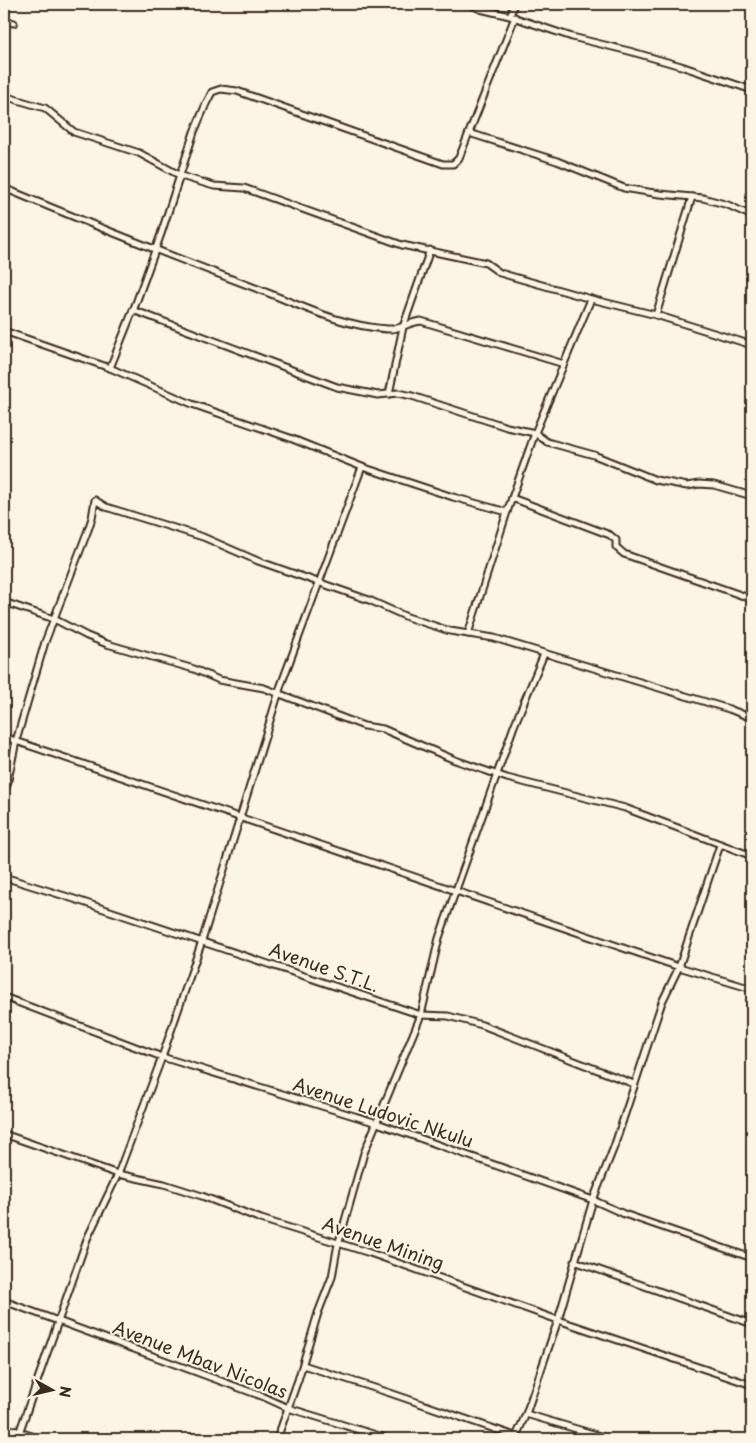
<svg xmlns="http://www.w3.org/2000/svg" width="756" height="1443" font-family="'Playpen Sans',sans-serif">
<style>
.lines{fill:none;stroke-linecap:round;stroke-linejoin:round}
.street-casing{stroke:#3b2a1e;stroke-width:9}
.street{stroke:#fcf5e5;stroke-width:5}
.labels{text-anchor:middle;stroke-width:4;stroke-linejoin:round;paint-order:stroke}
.street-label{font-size:18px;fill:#3b2a1e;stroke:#fcf5e5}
</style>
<rect width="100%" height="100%" fill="#fcf5e5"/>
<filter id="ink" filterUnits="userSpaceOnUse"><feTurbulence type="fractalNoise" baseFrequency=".02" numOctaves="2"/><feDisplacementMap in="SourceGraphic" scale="10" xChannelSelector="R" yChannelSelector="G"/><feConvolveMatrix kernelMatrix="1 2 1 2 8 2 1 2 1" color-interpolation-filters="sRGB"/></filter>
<g filter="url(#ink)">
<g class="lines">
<!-- street casing -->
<g class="street-casing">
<g id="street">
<polyline points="469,4 480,9 510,16 572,37 629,51 681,66 752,90"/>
<polyline points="510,16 514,4"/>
<polyline points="4,21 14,23"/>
<polyline points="4,96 45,108 74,132 139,153 181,176 214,186 244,188 402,245 486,263 500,273 591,299 656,315 752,345"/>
<polyline points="469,133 557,161 624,188 660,194 703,198 728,205 752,216"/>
<path d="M4,188C88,223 173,257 258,289C300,305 343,327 388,329C400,330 409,322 421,321L564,364"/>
<polyline points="133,310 337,387 378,395 398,393 412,396 507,427 535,433 547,442 594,455 656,480 687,486 699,484 714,485 752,496"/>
<polyline points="656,315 692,197"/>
<polyline points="4,331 110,368 192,404 290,438 362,467 453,497 507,512"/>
<polyline points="110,368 136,303 161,234 194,132 206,104 212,92 221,89 237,91 443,164 453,164 459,158 515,17"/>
<polyline points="389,394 403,327 430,250"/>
<polyline points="512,498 610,535 616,540 616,547 624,554 752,599"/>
<polyline points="4,602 54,619 87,636 107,644 194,669 219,680 264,688 364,726 383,729 455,760 507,778 625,808 752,856"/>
<polyline points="468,634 507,512 535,433 591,299"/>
<polyline points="4,737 679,967 752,989"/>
<polyline points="4,791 7,785 16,741 45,642 88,530 92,518 95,500 106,507 203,537 258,561 369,600 407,617 450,631 494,638 729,709 752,718"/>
<polyline points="4,877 68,897 421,1015 448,1016 482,1025 634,1084"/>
<polyline points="4,997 162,1057 377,1123 593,1200 624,1214 752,1258"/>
<polyline points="4,1134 118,1174 164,1184 202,1196 261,1219 370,1253 558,1320 752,1385"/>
<polyline points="574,1261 752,1324"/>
<polyline points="4,1301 264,1397 288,1408 389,1439"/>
<polyline points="303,1365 390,1393 515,1436"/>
<polyline points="526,1414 610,1439"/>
<polyline points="4,1427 41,1439"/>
<polyline points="17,1439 87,1239 118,1174 162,1057 202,941 281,685 362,467"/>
<polyline points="277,1439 298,1380 318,1313 332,1277 337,1249 364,1153 421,1015 439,938 514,726 544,654"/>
<polyline points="515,1439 526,1414 558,1320 593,1200 614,1147 662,1002 679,967 720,845"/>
</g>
</g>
<!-- street -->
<use href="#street" class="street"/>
</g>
</g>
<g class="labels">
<!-- street labels -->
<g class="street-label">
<text transform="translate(324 968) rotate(19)" y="6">Avenue S.T.L.</text>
<text transform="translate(383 1113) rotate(18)" y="6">Avenue Ludovic Nkulu</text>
<text transform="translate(383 1244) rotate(19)" y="6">Avenue Mining</text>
<text transform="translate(200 1360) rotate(21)" y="6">Avenue Mbav Nicolas</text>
</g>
</g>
<!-- margin -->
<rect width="756" height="1443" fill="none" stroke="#fcf5e5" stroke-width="20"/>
<rect x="10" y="10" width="736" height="1423" fill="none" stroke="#3b2a1e" stroke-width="2" filter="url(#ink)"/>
<!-- north arrow -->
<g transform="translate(52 1390) rotate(98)" stroke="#fcf5e5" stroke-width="4" paint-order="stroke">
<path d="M0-4L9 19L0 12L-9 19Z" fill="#3b2a1e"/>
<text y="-8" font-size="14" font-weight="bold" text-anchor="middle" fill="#3b2a1e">N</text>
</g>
</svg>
